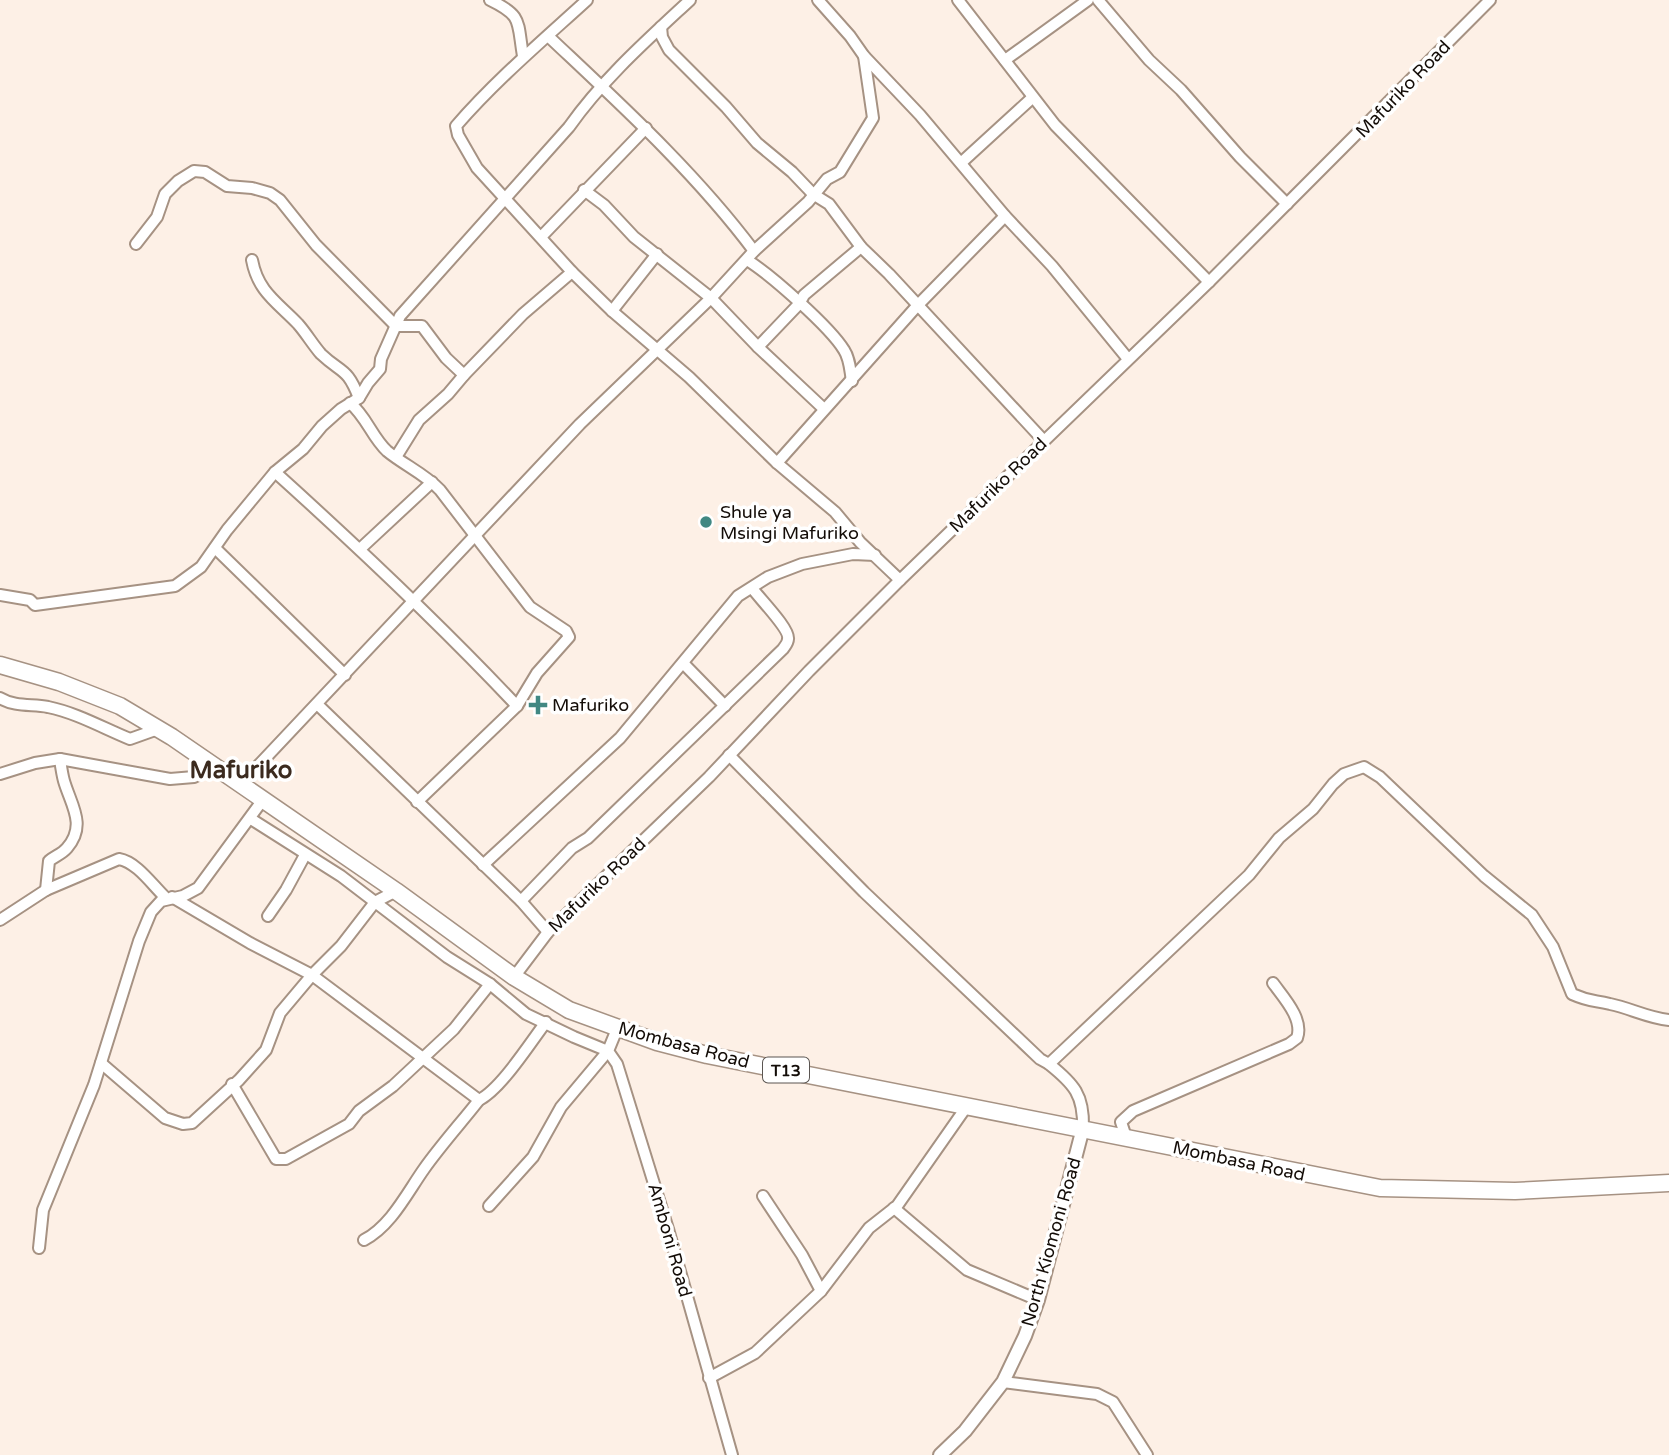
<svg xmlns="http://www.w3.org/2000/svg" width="1669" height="1455" font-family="'Varela Round',sans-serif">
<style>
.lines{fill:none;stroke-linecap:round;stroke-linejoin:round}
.minor-casing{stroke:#a69283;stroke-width:14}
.major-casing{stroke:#a69283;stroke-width:16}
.highway-casing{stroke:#a69283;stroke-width:19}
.minor{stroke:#fff;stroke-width:10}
.major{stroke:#fff;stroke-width:12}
.highway{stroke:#fff;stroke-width:16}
.poi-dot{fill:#418883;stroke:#fff;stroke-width:2.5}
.labels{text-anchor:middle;stroke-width:7;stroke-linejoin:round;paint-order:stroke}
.shield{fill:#fff;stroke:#5a5551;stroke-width:2}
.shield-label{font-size:16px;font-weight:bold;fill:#130c07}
.street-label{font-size:18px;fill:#130c07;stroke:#fff}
.poi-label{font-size:18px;fill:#130c07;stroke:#fff;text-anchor:start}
.district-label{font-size:24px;font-weight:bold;fill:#3b2a1e;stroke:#fff}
</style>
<rect width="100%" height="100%" fill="#fdf0e6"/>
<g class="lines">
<!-- minor casing -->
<g class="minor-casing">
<g id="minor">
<path d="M490,0C523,16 517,21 523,56"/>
<path d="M587,0C542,41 496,80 456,126L458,135L477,168L572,272L612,311L689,377L777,463L835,512L860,542L900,580"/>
<polyline points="818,0 850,36 864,56 920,115 1005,216 1052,266 1128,359"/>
<polyline points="958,0 1055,125 1209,282"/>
<polyline points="1098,0 1149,60 1181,90 1240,157 1287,204"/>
<polyline points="661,27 662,37 669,50 726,107 757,143 792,172 813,194 829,204 861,247 889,274 1044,441"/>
<path d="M548,36C620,104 694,171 754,251"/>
<polyline points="1005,60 1088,0"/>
<polyline points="962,162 1032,98"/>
<polyline points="584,190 604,205 634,237 711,298 758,347 824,409"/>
<polyline points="541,237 646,128"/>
<polyline points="136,244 157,217 165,194 178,181 194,171 205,172 227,186 252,188 270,193 280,200 316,245 396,326 422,326 446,358 464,375"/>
<path d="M252,260C258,292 277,302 298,324C306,333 313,345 321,354C342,374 347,367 359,398"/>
<path d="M747,260C770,274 830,327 844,350C850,359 850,370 852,381"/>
<polyline points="612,311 657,254"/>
<polyline points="758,347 799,304 804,295 861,247"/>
<path d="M350,403C366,416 372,437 387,451C404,465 425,474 440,490L530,607L566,631L569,637L537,673L517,706L417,802"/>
<polyline points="396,457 419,420 448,394 464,375 523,314 572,272"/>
<polyline points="777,463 917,306 1005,216"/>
<path d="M275,472C358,547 440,624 517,706"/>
<polyline points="215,548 345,675"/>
<polyline points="360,549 432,482"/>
<path d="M0,595L30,600L35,605L175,586L201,567L227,530L275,472L303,449L322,426L341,409L359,398L368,383L380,369L381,359L400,316L569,127C603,79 647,40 690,0"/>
<polyline points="683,663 725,706"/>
<path d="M0,698C15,707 31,704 48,707C77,713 103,728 130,739L158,729"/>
<polyline points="318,705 521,901 548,932"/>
<path d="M729,755L864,892L1040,1059L1049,1064L1249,875L1279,838L1313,809L1333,784L1344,774L1364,767L1380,777L1484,876L1532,915L1553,947L1572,994C1590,1002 1593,1000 1610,1004C1630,1008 1648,1018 1669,1020"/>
<polyline points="0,774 35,763 60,759 170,779 194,777 202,773 219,770"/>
<polyline points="240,785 580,424 711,298 754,251 808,202 827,179 840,172 873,118 864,56"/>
<polyline points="251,819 341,876 447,957 490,984 526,1014 574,1037 608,1051 561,1107 533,1157 489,1206"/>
<polyline points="483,865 620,738 738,596 768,577 802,564 853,554 875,555"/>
<path d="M46,890L49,861C55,856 62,854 67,848C87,825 71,805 64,781C62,774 61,766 60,759"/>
<polyline points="172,897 250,943 312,975 479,1100"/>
<path d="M521,901L572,848L588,838L783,649C785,646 788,643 788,639C790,629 759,598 752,588"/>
<polyline points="268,916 286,890 305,855"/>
<path d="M0,920L46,890L119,859C137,862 153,886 166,898"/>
<polyline points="514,977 548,932 709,777 809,671 900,580 1209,282 1490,0"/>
<polyline points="617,1029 608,1051 617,1064 668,1229 732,1455"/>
<polyline points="101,1063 165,1118 183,1124 192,1123 239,1080 266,1050 280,1013 312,975 341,946 375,902 396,891"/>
<path d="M1049,1064C1074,1084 1084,1095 1083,1128"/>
<polyline points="232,1084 276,1159 286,1159 349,1124 359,1111 393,1086 454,1029 490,984"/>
<path d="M1126,1137L1121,1122L1133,1111L1289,1044L1297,1038C1304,1019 1283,997 1273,983"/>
<polyline points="763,1196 802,1255 821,1291"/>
<polyline points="894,1208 967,1270 1038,1300"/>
<path d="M364,1240C391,1226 407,1193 424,1169C441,1145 461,1123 479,1100C501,1089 530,1043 546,1022"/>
<polyline points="39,1248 43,1210 94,1085 139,941 151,912 161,901 183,896 198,888 262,801"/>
<polyline points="709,1378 755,1353 821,1291 869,1228 897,1206 967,1106"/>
<polyline points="1003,1382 1097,1394 1113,1402 1147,1455"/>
</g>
</g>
<!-- major casing -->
<g class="major-casing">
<polyline id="major" points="940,1455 965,1431 1003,1382 1025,1336 1038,1300 1083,1128"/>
</g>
<!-- highway casing -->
<g class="highway-casing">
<polyline id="highway" points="0,665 59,682 120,706 172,737 396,891 514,977 569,1010 657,1042 707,1055 1380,1188 1515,1191 1669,1183"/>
</g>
<!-- minor -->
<use href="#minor" class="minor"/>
<!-- major -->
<use href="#major" class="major"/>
<!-- highway -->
<use href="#highway" class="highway"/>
</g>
<!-- markers -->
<g class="poi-dot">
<circle cx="706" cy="522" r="7"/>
<path d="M534.5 694.5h7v7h7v7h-7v7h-7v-7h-7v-7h7z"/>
</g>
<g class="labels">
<!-- shield labels -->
<rect class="shield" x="763" y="1057.5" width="46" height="25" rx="5"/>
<g class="shield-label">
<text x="786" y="1076">T13</text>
</g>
<!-- street labels -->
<g class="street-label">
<text transform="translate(1403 89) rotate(-46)" y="6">Mafuriko Road</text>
<text transform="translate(998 485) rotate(-44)" y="6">Mafuriko Road</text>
<text transform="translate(597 885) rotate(-44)" y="6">Mafuriko Road</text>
<text transform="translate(684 1045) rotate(15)" y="6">Mombasa Road</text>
<text transform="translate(1239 1161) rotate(12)" y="6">Mombasa Road</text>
<text transform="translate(670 1240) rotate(74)" y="6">Amboni Road</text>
<text transform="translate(1051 1242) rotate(-74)" y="6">North Kiomoni Road</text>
</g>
<!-- poi labels -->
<g class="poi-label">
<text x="720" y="518">Shule ya<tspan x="720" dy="21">Msingi Mafuriko</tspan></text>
<text x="552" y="711">Mafuriko</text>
</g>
<!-- district labels -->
<g class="district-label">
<text x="241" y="778">Mafuriko</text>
</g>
</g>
</svg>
